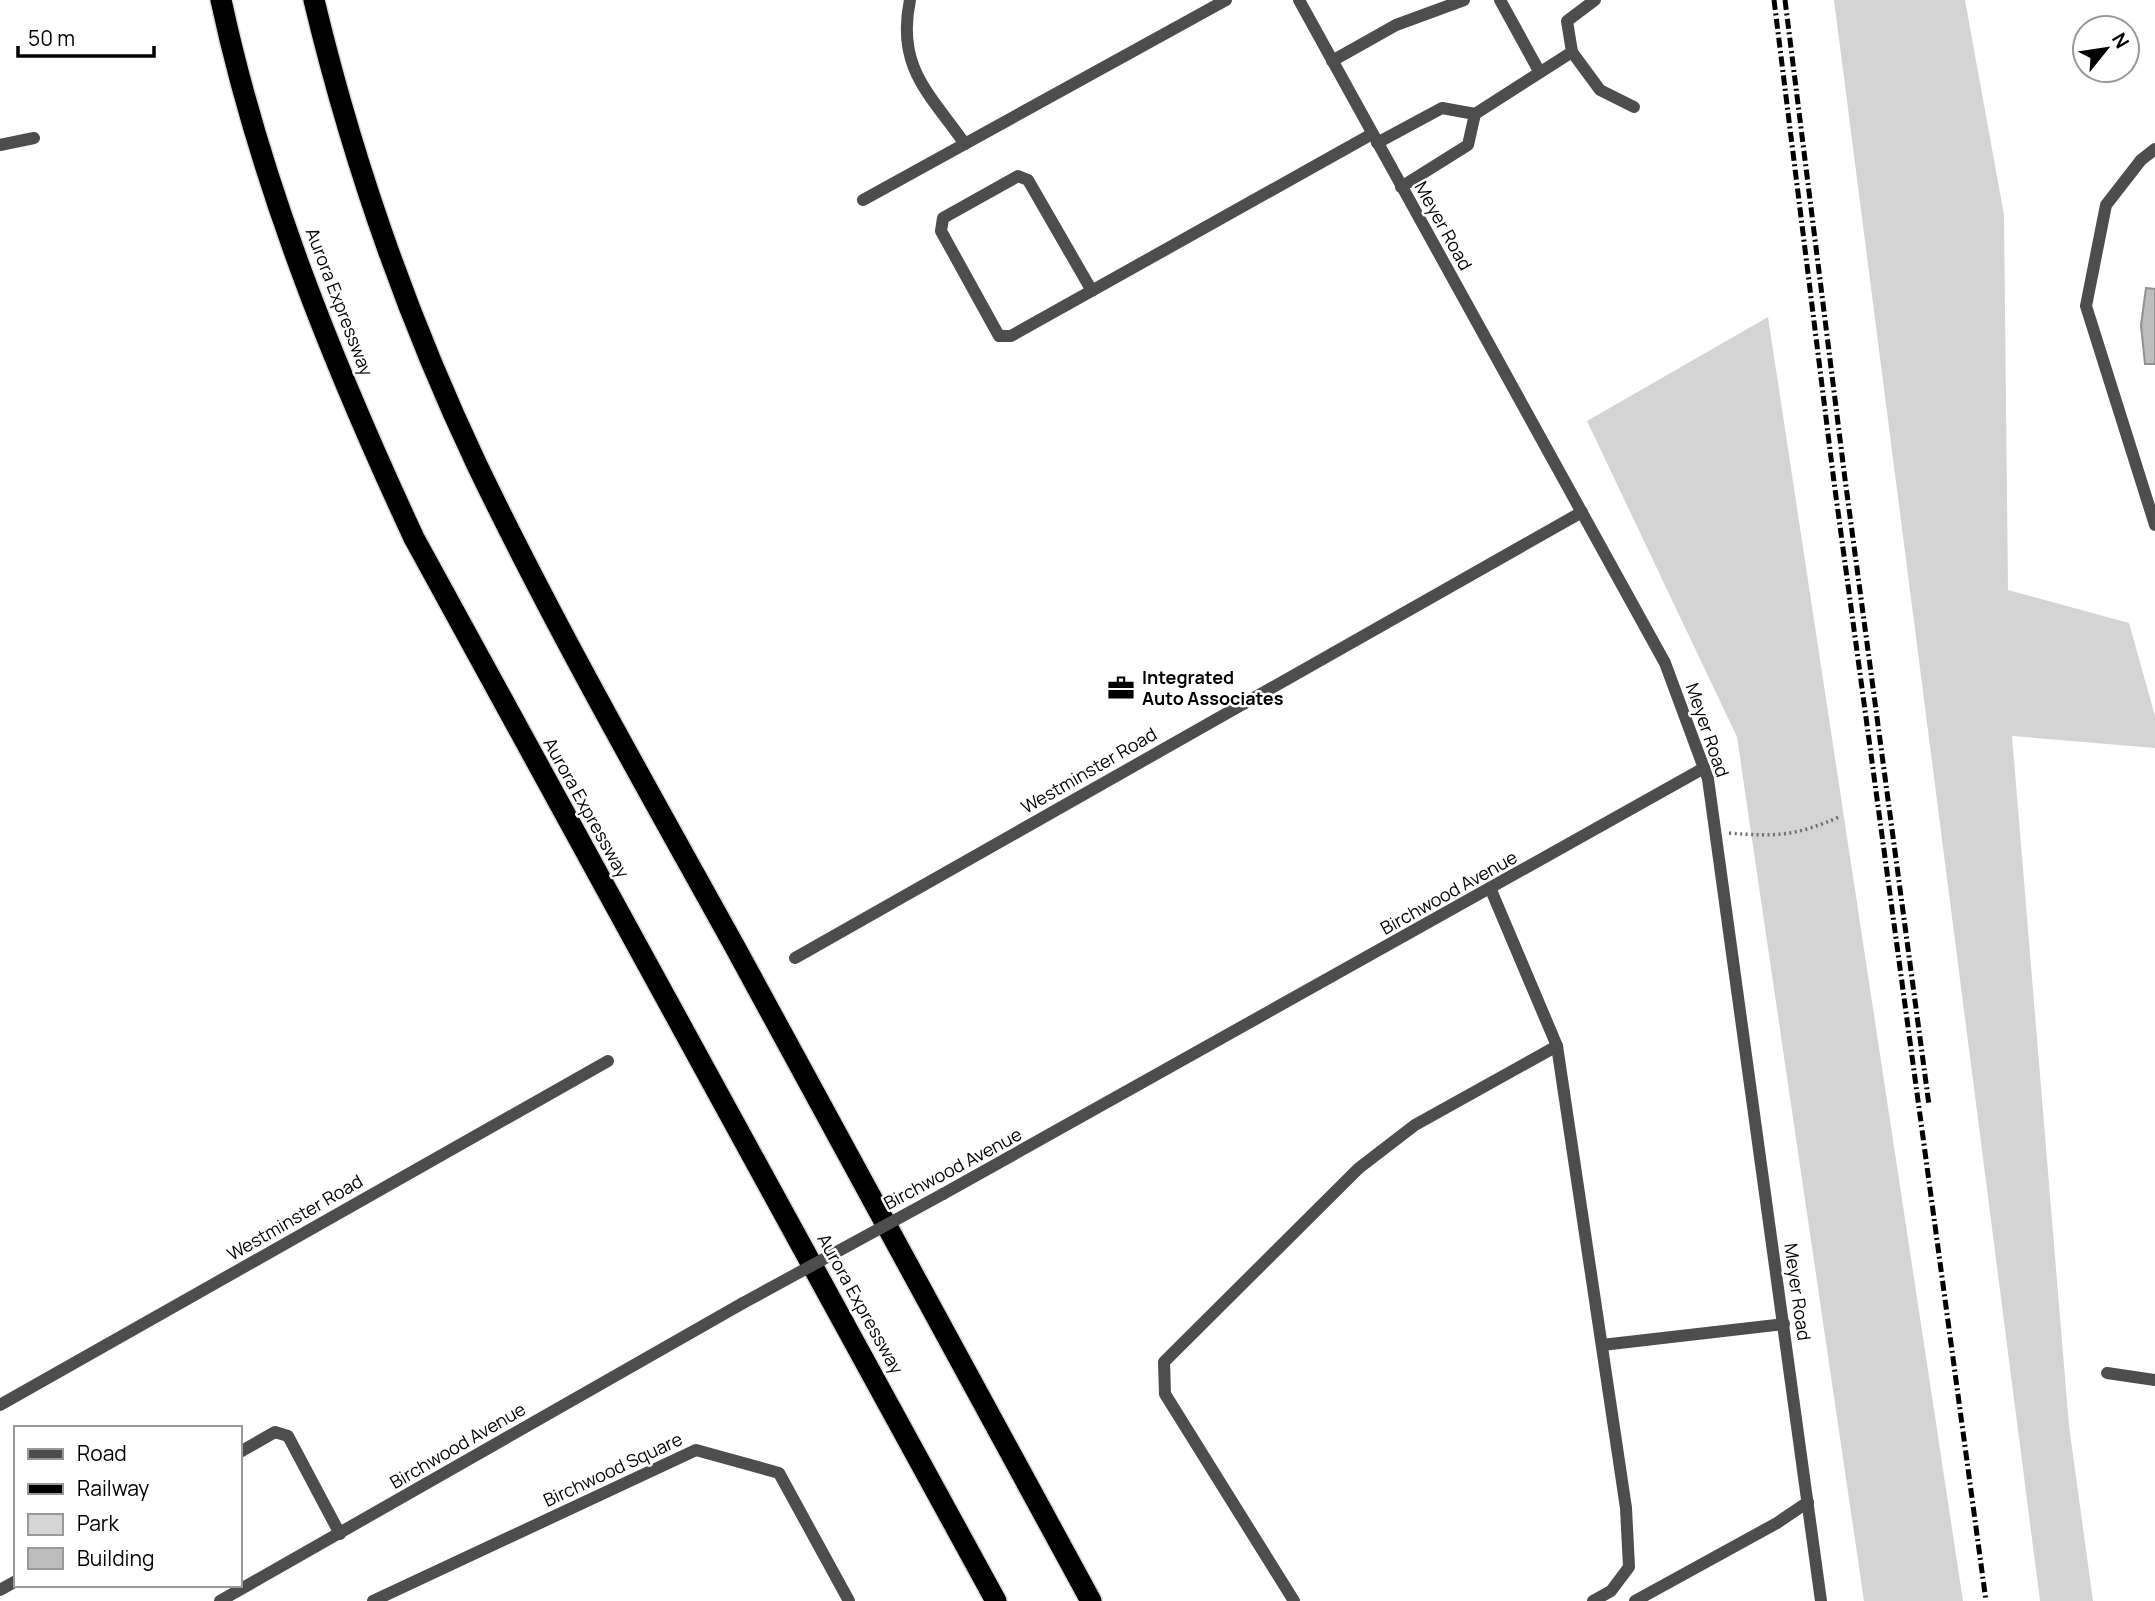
<svg xmlns="http://www.w3.org/2000/svg" width="2155" height="1601" font-family="Manrope,sans-serif">
<style>
.green{fill:#d4d4d4}
.building{fill:#bdbdbd;stroke:#919191;stroke-width:2}
.lines{fill:none;stroke-linecap:round;stroke-linejoin:round}
.highway-casing{stroke:#dbdbdb;stroke-width:24}
.path{stroke:#6f6f6f;stroke-width:3.5;stroke-dasharray:2 3.5;stroke-linecap:butt}
.minor{stroke:#4d4d4d;stroke-width:12}
.highway{stroke:#000;stroke-width:21}
.rail{stroke:#000;stroke-width:5;stroke-dasharray:10 3.5 2 3.5;stroke-linecap:butt}
.minor-bridge{stroke:#4d4d4d;stroke-width:12}
.labels{text-anchor:middle;stroke-width:5;stroke-linejoin:round;paint-order:stroke}
.street-label{font-size:18px;fill:#000;stroke:#fff}
.poi-label{font-size:18px;font-weight:bold;fill:#000;stroke:#fff;text-anchor:start}
</style>
<rect width="100%" height="100%" fill="#fff"/>
<!-- green -->
<g class="green">
<polygon points="1834,0 1965,0 2004,215 2008,590 2129,623 2155,716 2155,748 2012,736 2069,1426 2093,1601 2040,1601"/>
<polygon points="1768,317 1963,1601 1864,1601 1737,737 1587,421"/>
</g>
<!-- building -->
<polygon class="building" points="2146,288 2155,289 2155,364 2145,364 2141,325"/>
<g class="lines">
<!-- highway casing -->
<g class="highway-casing">
<g id="highway">
<path d="M221,0C261,186 334,366 414,538L996,1601"/>
<path d="M314,0C352,159 407,317 477,465C556,629 647,788 735,947C855,1164 972,1383 1091,1601"/>
</g>
</g>
<!-- path -->
<path class="path" d="M1729,833C1777,837 1796,836 1841,816"/>
<!-- minor -->
<g class="minor">
<path d="M910,0C896,67 929,93 965,144"/>
<polyline points="1299,0 1665,663 1708,779 1821,1601"/>
<polyline points="1500,0 1539,71"/>
<polyline points="1572,52 1600,90 1634,107"/>
<polyline points="1332,61 1396,25 1464,0"/>
<polyline points="1475,114 1572,52 1567,21 1595,0"/>
<polyline points="1377,143 1442,108 1475,114 1468,145 1401,187"/>
<polyline points="0,145 34,138"/>
<polyline points="2155,149 2141,160 2106,205 2086,306 2155,525"/>
<polyline points="863,200 1226,0"/>
<polyline points="1092,291 1028,180 1018,176 943,218 941,231 999,336 1011,336 1372,134"/>
<polyline points="1491,890 1557,1046 1626,1508 1629,1567 1611,1591 1593,1601"/>
<polyline points="795,958 1582,512"/>
<polyline points="943,1194 1704,768"/>
<polyline points="1602,1345 1784,1324"/>
<polyline points="2107,1373 2155,1380"/>
<polyline points="0,1405 608,1061"/>
<polyline points="240,1452 275,1432 288,1436 340,1534"/>
<polyline points="0,1590 16,1581"/>
<polyline points="220,1601 743,1303"/>
<polyline points="373,1601 696,1450 779,1473 849,1601"/>
<polyline points="1294,1601 1165,1394 1164,1362 1359,1168 1415,1125 1557,1046"/>
<polyline points="1635,1601 1777,1523 1808,1502"/>
</g>
<!-- highway -->
<use href="#highway" class="highway"/>
<!-- rail -->
<g class="rail">
<polyline points="1774,0 1834,482 1986,1601"/>
<polyline points="1785,0 1845,479 1929,1105"/>
</g>
<!-- minor-bridge -->
<polyline class="minor-bridge" points="743,1303 943,1194"/>
</g>
<!-- icons -->
<defs>
<g id="office-bare" transform="scale(2.1)"><path d="M-6-3h4V-5.5h4V-3h4V5H-6ZM-1-4.5V-3h2v-1.5ZM-6 0V1H6V0Z" fill="#000" stroke="#fff" stroke-width="2.5" paint-order="stroke"/></g>
</defs>
<g fill-rule="evenodd">
<use href="#office-bare" x="1121" y="688"/>
</g>
<g class="labels">
<!-- street labels -->
<g class="street-label">
<text transform="translate(1443 226) rotate(61)" y="6">Meyer Road</text>
<text transform="translate(339 302) rotate(69)" y="6">Aurora Expressway</text>
<text transform="translate(1707 730) rotate(71)" y="6">Meyer Road</text>
<text transform="translate(1089 771) rotate(-30)" y="6">Westminster Road</text>
<text transform="translate(586 808) rotate(61)" y="6">Aurora Expressway</text>
<text transform="translate(1449 893) rotate(-29)" y="6">Birchwood Avenue</text>
<text transform="translate(953 1169) rotate(-28)" y="6">Birchwood Avenue</text>
<text transform="translate(295 1218) rotate(-30)" y="6">Westminster Road</text>
<text transform="translate(1797 1292) rotate(82)" y="6">Meyer Road</text>
<text transform="translate(860 1304) rotate(61)" y="6">Aurora Expressway</text>
<text transform="translate(458 1446) rotate(-30)" y="6">Birchwood Avenue</text>
<text transform="translate(613 1470) rotate(-25)" y="6">Birchwood Square</text>
</g>
<!-- poi labels -->
<g class="poi-label">
<text x="1142" y="684">Integrated<tspan x="1142" dy="21">Auto Associates</tspan></text>
</g>
</g>
<!-- legend -->
<rect x="14" y="1426" width="228" height="161" fill="#ffffff" stroke="#999999" stroke-width="2"/>
<rect x="28" y="1449" width="35" height="10" fill="#4d4d4d" stroke="#999999" stroke-width="2"/>
<text x="77" y="1461" font-size="21" fill="#000000">Road</text>
<rect x="28" y="1484" width="35" height="10" fill="#000000" stroke="#999999" stroke-width="2"/>
<text x="77" y="1496" font-size="21" fill="#000000">Railway</text>
<rect x="28" y="1514" width="35" height="21" fill="#d4d4d4" stroke="#999999" stroke-width="2"/>
<text x="77" y="1531" font-size="21" fill="#000000">Park</text>
<rect x="28" y="1548" width="35" height="21" fill="#bdbdbd" stroke="#999999" stroke-width="2"/>
<text x="77" y="1566" font-size="21" fill="#000000">Building</text>
<!-- north arrow -->
<g transform="translate(2106 49) rotate(60)"><circle r="33" fill="#ffffff" stroke="#999999" stroke-width="2"/>
<path d="M0-5L12 26L0 18L-12 26Z" fill="#000000"/>
<text y="-10" font-size="19" font-weight="bold" text-anchor="middle" fill="#000000">N</text>
</g>
<!-- scale -->
<path d="M18 46v10h136v-10" fill="none" stroke="#000000" stroke-width="3.5"/>
<text x="28" y="46" font-size="21" fill="#000000" stroke="#ffffff" stroke-width="5" paint-order="stroke">50 m</text>
</svg>
